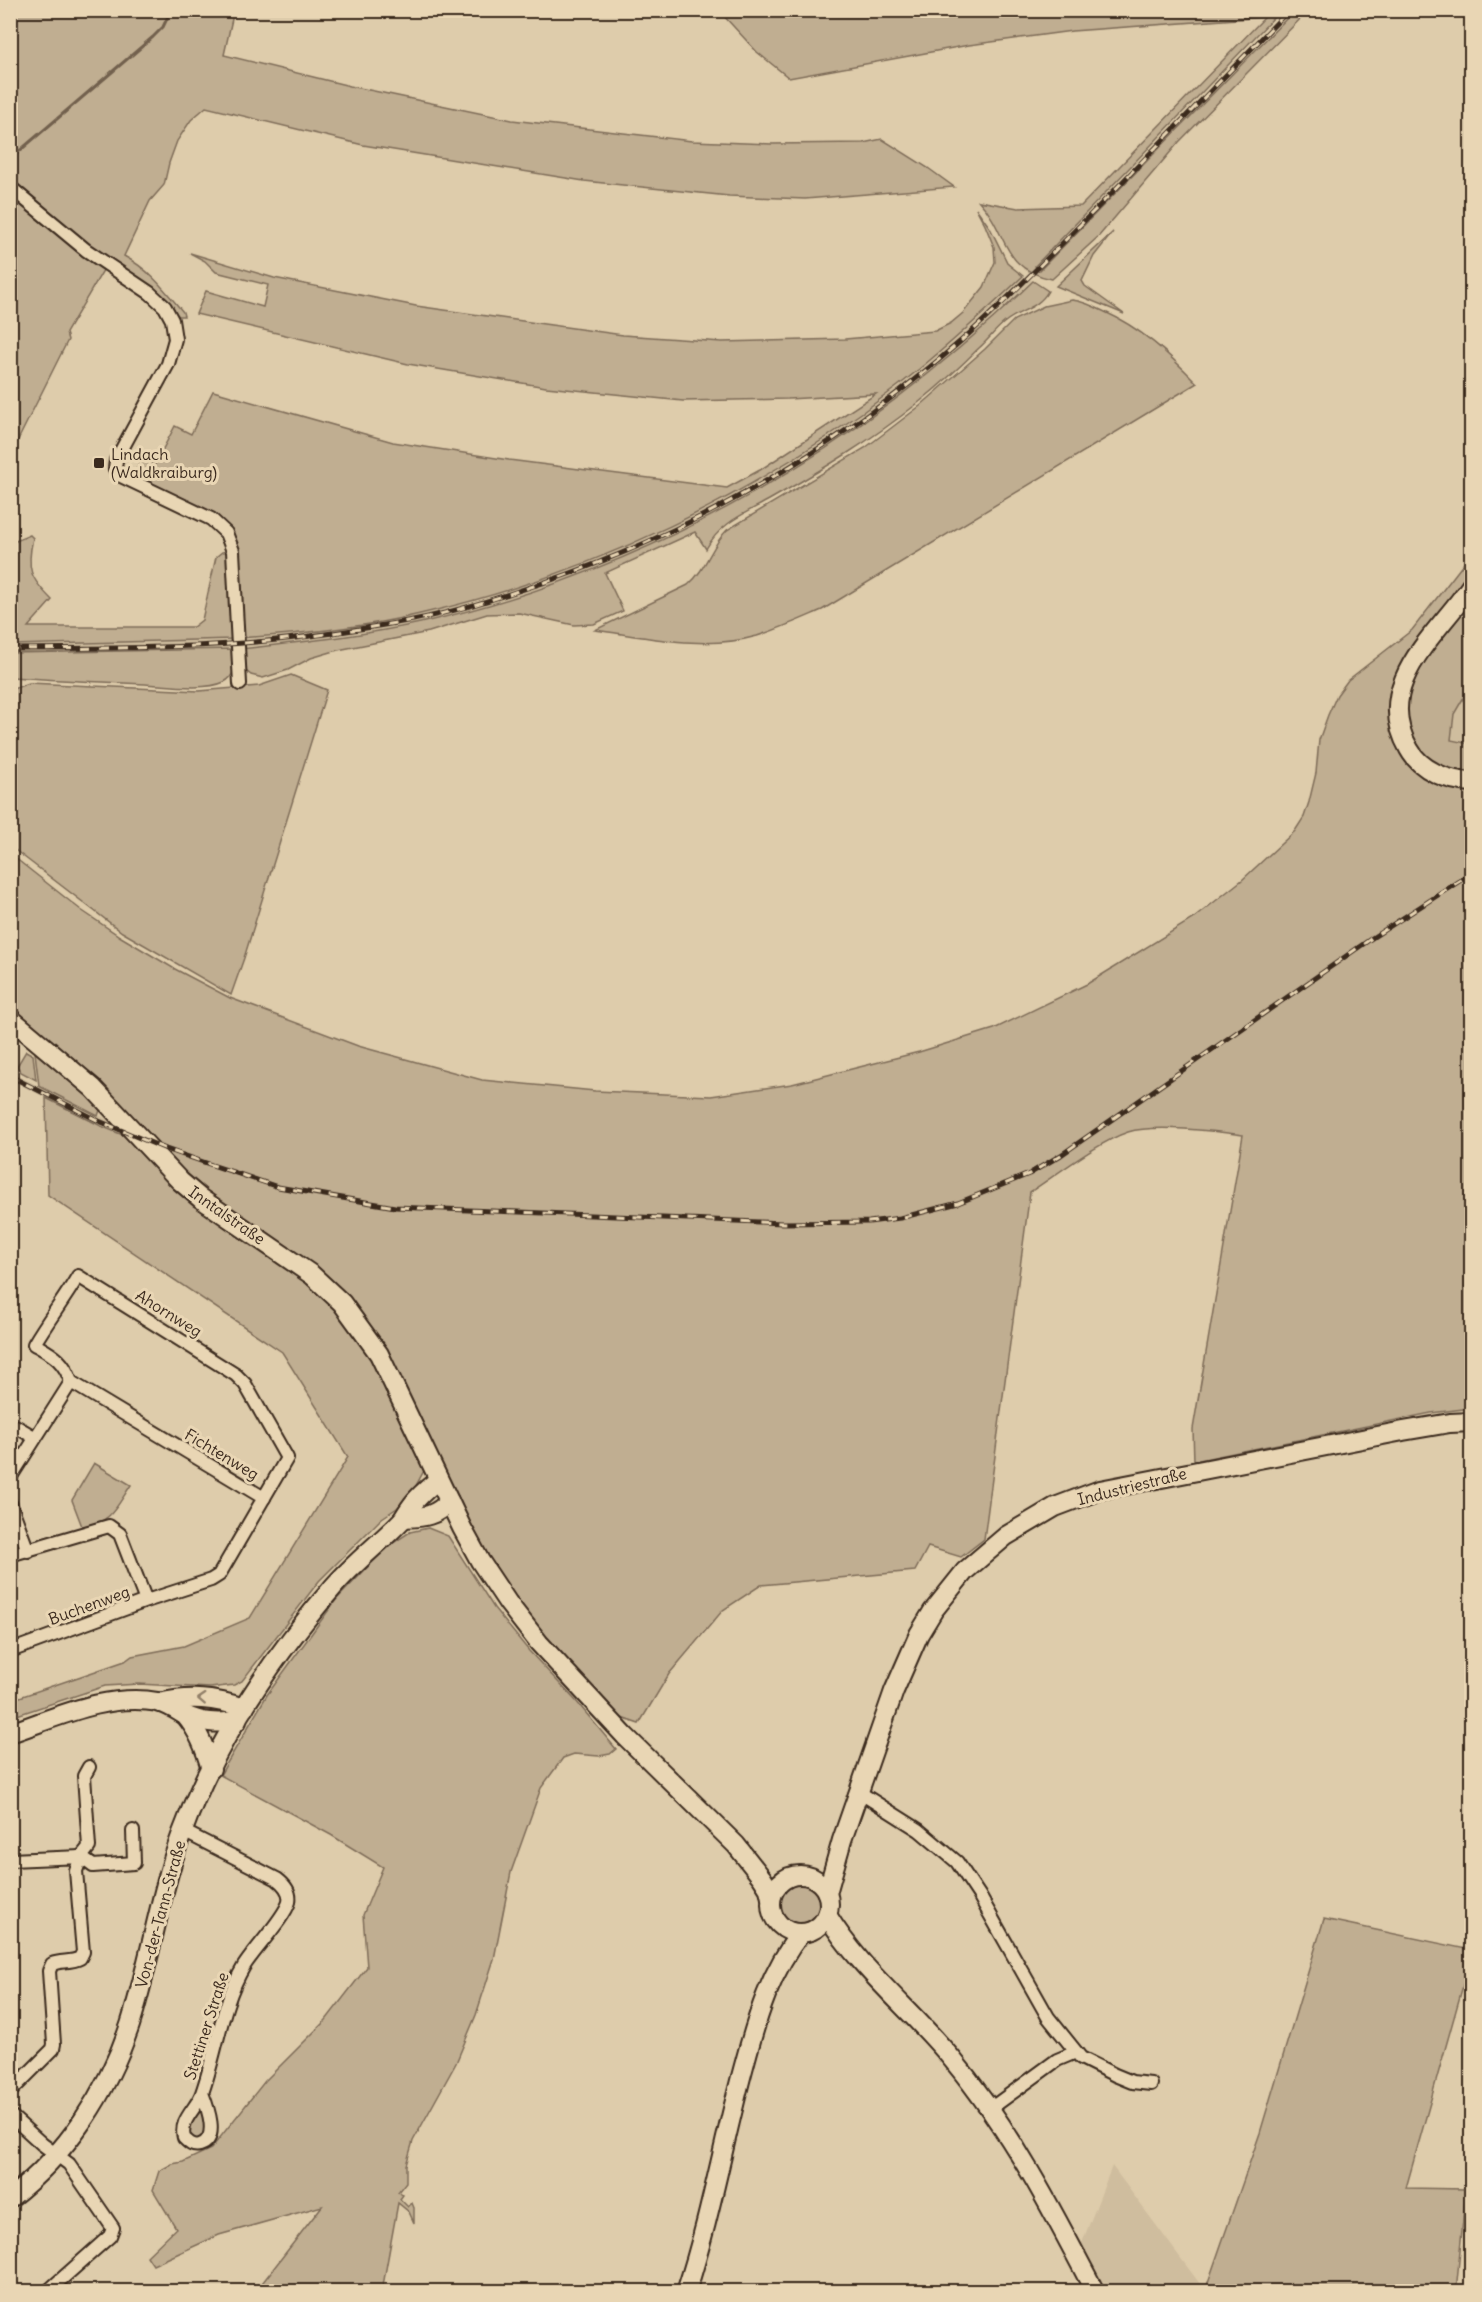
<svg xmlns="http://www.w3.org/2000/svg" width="1482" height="2302" font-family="Delius,sans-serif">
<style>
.built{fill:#cfbd9e}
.green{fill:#c0ae91;stroke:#7e6c58;stroke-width:1.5}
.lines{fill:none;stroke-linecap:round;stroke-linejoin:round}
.stream{stroke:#72614d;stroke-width:3}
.street-casing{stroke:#3b2a1e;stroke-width:16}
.secondary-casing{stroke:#3b2a1e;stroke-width:22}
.street{stroke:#e9d6b4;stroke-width:12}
.secondary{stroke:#e9d6b4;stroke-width:18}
.rail-casing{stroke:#3b2a1e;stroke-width:5}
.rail{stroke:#e9d6b4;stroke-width:3;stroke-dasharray:9;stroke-linecap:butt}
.oneway{stroke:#928069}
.poi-dot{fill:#3b2a1e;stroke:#e9d6b4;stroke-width:2}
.labels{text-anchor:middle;stroke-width:6;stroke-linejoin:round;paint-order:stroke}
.poi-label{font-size:16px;fill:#3b2a1e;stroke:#e9d6b4;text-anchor:start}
.street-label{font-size:16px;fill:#3b2a1e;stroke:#e9d6b4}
</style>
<rect width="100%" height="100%" fill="#deccab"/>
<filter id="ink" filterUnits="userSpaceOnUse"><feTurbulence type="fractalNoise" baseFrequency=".0167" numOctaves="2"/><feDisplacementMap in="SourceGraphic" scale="12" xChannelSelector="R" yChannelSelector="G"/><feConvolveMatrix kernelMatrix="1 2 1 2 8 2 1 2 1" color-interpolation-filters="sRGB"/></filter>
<g filter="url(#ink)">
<!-- built -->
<g class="built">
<polygon points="1023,276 1033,281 979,331 910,389 860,427 816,456 706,518 630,555 575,577 490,605 419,623 337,638 241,649 240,638 337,629 418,614 488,597 571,569 626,547 703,510 776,470 843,426 961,333"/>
<polygon points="233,639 234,649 11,653 10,645"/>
<polygon points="1471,685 1471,744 1451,740 1454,714"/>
<polygon points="10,1072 125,1128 135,1140 101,1126 11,1080"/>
<polygon points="1112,2166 1200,2284 1198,2291 1102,2291 1080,2248"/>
</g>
<!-- green -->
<g class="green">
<path d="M234,10L224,55L350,86L512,120L692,141L772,144L863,143L882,139L928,168L954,187L805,199L729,196L584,181L363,145L206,107L191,120L177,141L169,163L164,185L150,201L124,256C150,270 164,289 183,312L184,316H179L11,183V11Z"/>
<path d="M745,10L1280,11L1035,266L1040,270L1294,11H1308L1179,142L1099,236L1052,279C1000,269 1009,233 979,201L1018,208L1081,206L1265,17L1072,31L969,45L789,78L757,52L722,14Z"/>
<polygon points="11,191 105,267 66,333 68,340 11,454"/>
<path d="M976,208L990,228L1008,264L1023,276C983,314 942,352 898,386C756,495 593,574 420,614C361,628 301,634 240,638L228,532L132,478L142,459L155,464L175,426L191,434L213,391L393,442L509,460L727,488L760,470L876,394L788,399L683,401L546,387L408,364L196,314L206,291L263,307L268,285L216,272L205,261L190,253L274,278L416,306L623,335L722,342L845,339L935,331L951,323L963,313L984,287L995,262L994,247L985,225Z"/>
<polygon points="1113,232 1094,256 1082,281 1085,286 1124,314 1056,286"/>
<path d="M1033,281L1048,291C1039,308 1020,310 1005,322C996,329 988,340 979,348C960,367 939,386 918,403C872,440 820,471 769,500C744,514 720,523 706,549L695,532L605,573L623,611L594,624L574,625L519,613L487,614L429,632L338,650L311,658L288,670L263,678L251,675L246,671L243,667L241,649C301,642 361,636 420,623C656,569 861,448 1033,281Z"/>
<path d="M1072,300C1083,301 1093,306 1103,311C1141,328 1168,353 1197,383L822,610C801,619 779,629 757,636C705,651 647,637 595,630L688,585C706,570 711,546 727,530L865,448L920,406L985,349L1014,320L1044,306Z"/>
<path d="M30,535L33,538C26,569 30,578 52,600L28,627H193L202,620L216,557L222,552L229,551L233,639L11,645V543Z"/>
<path d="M1471,554V573L1461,590L1417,646L1399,743L1471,787V1408L1431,1413L1194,1461L1193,1429L1243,1135C1215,1131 1154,1124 1128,1132C1100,1141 1056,1175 1030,1192L984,1539L961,1557L928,1547L915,1571L761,1585L723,1610L669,1674L639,1724L613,1715L542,1638L485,1557L371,1334L208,1199L11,1011L10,854L81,910L121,937L173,968L230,998L358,1046L482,1080L595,1091L711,1096L792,1084L919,1052L994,1029L1087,984L1194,918L1242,880L1295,831L1304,817L1309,802L1316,773L1319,740L1328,715L1337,695L1348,680L1412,630Z"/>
<polygon points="1471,594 1471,685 1454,714 1451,740 1471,744 1471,778 1434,768 1406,734 1403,720 1410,679"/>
<path d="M234,649C234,661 237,676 224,682C206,691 165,685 145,684C100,682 55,680 11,677L10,653Z"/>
<polygon points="291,675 327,690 244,958 231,995 122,932 11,847 10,690 29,683 199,691 259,686"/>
<polygon points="34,1044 102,1104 98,1116 39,1086"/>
<polygon points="26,1051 33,1055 36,1080 21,1072 17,1066"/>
<polygon points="46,1098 101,1126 135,1140 306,1276 364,1339 427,1465 413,1491 397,1508 382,1518 319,1581 242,1681 234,1685 210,1688 139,1684 105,1686 11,1717 11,1700 125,1661 132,1656 184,1646 250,1618 348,1457 282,1352 48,1195"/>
<path d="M94,1463L131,1485C113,1512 114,1518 83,1529L72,1500Z"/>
<polygon points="428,1528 448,1536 494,1608 529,1651 576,1701 616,1749 610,1754 599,1756 574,1754 563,1758 541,1788 511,1872 494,1959 476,2015 456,2063 413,2141 406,2165 406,2182 398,2192 403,2195 400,2199 408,2207 412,2203 414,2208 414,2223 409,2212 398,2203 382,2291 256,2291 322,2206 219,2235 153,2265 147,2256 176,2228 153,2190 159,2171 172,2164 183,2162 211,2149 265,2081 326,2020 367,1967 363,1915 383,1867 331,1835 220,1775 267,1695 336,1600 387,1547 410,1532"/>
<circle cx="799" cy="1905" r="23"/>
<polygon points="1324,1919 1471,1950 1471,1957 1406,2188 1466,2189 1456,2291 1205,2291 1260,2133"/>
<polygon points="202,2107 204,2109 206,2132 203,2138 193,2139 188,2134 189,2127 199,2108"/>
</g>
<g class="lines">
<!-- stream -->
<polyline class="stream" points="10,159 153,37 163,27 171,10"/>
<!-- street casing -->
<g class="street-casing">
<g id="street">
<polyline points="10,187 86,250 150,293 165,307 172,320 175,339 168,364 116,460 115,469 119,475 211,519 226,533 233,551 240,684"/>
<polyline points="71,1382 264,1498"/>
<polyline points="10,1423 34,1437"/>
<polyline points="10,1478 71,1382"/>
<polyline points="10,1503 28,1551"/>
<polyline points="10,1555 109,1526 120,1534 146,1601"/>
<path d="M10,1651L146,1601L211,1580L219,1575L287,1458L245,1384L236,1375L78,1276C64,1300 48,1320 34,1344C53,1355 64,1360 71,1382"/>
<polyline points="89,1767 84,1776 89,1847 81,1857 93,1866 134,1863 133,1831"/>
<polyline points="859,1792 919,1830 957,1862 979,1895 1048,2017 1081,2058 1115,2075 1132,2082 1151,2084"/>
<path d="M183,1831L277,1879C285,1885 291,1892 289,1902C285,1917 254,1950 244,1966C221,2005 217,2051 202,2093C197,2109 179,2119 184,2138C189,2143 193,2147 200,2145C220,2139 207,2106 202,2093"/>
<path d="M10,1860L81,1857L76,1871L83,1952L80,1958C71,1963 61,1960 52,1964L49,1971L54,2044L53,2049L10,2092"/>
<polyline points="990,2109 1057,2060 1076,2052"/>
<polyline points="10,2115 42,2144 69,2164 113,2228 110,2236 47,2292"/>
</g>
</g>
<!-- secondary casing -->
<g class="secondary-casing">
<g id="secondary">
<path d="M1472,584C1439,634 1371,683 1409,749C1421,771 1448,781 1472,782"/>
<polyline points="10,1018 93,1088 180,1181 200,1198 312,1275 342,1303 379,1354 462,1528 480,1561 508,1603 539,1643 625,1736 736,1845 762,1878 769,1889 771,1898"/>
<path d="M404,1518C422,1517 436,1517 449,1501"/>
<path d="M159,1703C190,1696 215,1698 244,1708"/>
<path d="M185,1715C199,1732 205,1748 211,1769"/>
<path d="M10,1733C58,1717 106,1693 158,1702C167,1704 175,1709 183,1714C201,1723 217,1724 237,1721"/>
<circle cx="800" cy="1904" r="29"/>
<polyline points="827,1893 842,1840 894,1691 919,1634 933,1611 965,1571 1006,1536 1055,1507 1100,1490 1403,1431 1450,1423 1472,1422"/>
<path d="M827,1915C860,1970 912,2010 952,2059C1011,2130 1053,2211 1095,2292"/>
<path d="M10,2198C67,2154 107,2093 130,2025C150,1962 159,1895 182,1833C215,1742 271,1659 334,1586C355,1562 380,1543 402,1520C406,1515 408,1510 412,1505C420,1494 428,1488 438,1480"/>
<path d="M686,2292C711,2216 724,2138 745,2062C757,2017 771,1970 801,1933"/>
</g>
</g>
<!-- street -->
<use href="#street" class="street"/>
<!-- secondary -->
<use href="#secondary" class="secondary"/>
<!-- rail casing -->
<g class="rail-casing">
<g id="rail">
<path d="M10,649C88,648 166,649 243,643C300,639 357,630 413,620C448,613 482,603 515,592C679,541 833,453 962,340C1011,297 1055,250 1101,204C1164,139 1226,75 1289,10"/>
<polyline points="10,1076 99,1121 166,1149 212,1165 278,1187 395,1207 783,1223 869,1222 900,1218 958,1203 1029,1174 1061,1155 1372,938 1472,873"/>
</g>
</g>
<!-- rail -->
<use href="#rail" class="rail"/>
</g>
<!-- one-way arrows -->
<defs><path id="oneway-chevron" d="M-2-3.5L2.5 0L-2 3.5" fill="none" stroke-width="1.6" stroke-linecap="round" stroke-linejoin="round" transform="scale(1.5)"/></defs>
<use class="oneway" href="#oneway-chevron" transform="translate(202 1699) rotate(-177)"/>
</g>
<!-- markers -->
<rect class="poi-dot" x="93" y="457" width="12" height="12" rx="3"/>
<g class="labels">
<!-- poi labels -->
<g class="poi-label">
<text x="111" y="460">Lindach<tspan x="111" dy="18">(Waldkraiburg)</tspan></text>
</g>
<!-- street labels -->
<g class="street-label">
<text transform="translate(227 1215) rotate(35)" y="6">Inntalstraße</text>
<text transform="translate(169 1313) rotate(32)" y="6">Ahornweg</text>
<text transform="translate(222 1454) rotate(31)" y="6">Fichtenweg</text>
<text transform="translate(1132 1486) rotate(-14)" y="6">Industriestraße</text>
<text transform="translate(89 1605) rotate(-20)" y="6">Buchenweg</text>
<text transform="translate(160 1914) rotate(-75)" y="6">Von-der-Tann-Straße</text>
<text transform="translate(206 2026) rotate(-72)" y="6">Stettiner Straße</text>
</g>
</g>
<!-- margin -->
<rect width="1482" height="2302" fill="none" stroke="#e9d6b4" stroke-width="36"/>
<rect x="18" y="18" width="1446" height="2266" fill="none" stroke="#3b2a1e" stroke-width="2" filter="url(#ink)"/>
</svg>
